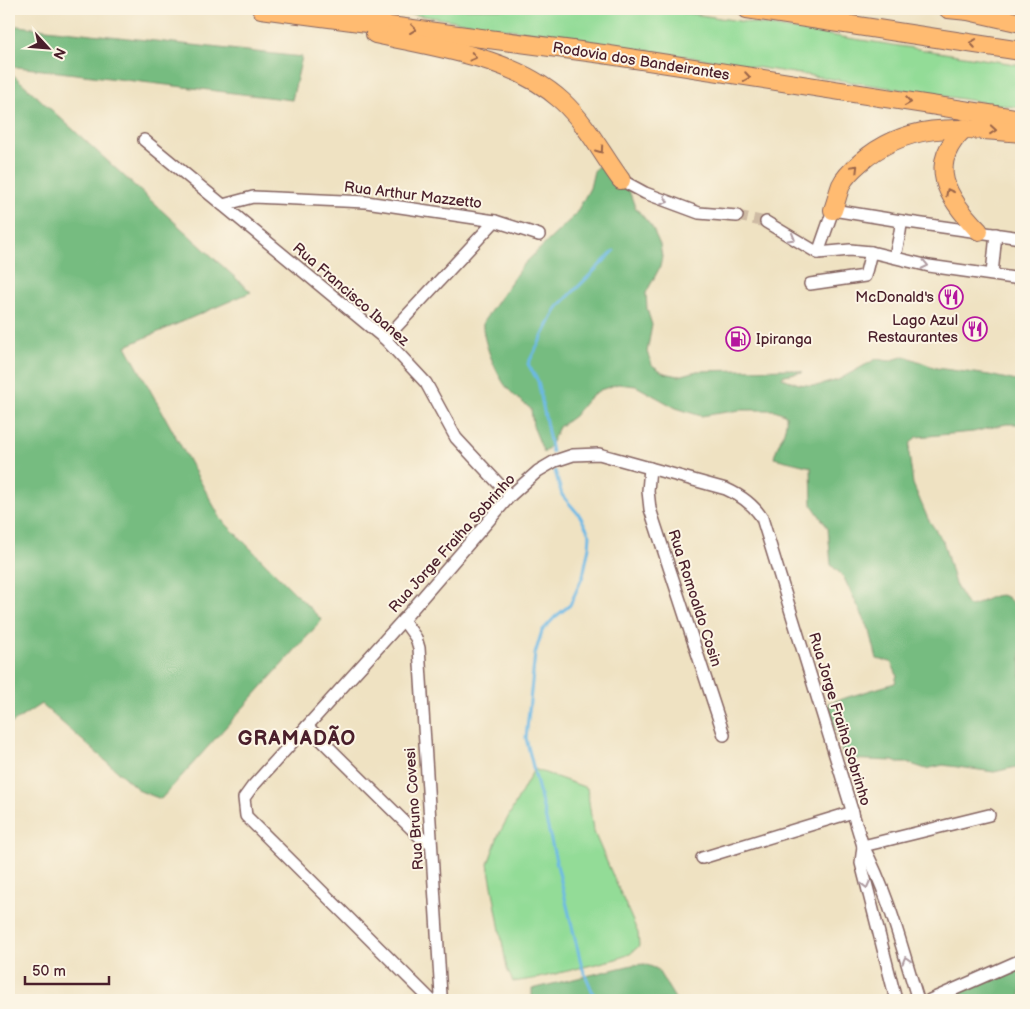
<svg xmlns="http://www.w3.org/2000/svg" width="1030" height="1009" font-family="'Balsamiq Sans',sans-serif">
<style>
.green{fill:#93dc97;stroke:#6e7e61}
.forest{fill:#76bc80;stroke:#606e56}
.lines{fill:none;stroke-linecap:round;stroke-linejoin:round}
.stream{stroke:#6cb9e6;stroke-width:3}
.minor-tunnel{stroke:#cebba4;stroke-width:11;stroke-dasharray:11 5.5;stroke-linecap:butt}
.minor-casing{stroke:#846360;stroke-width:14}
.highway-casing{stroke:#846360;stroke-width:20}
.minor{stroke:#fff;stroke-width:11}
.highway{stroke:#ffbb71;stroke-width:18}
.oneway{stroke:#9b654a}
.oneway2{stroke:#ae9aa0}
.labels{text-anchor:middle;stroke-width:4;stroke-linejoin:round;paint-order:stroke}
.street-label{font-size:15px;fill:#4a1f2b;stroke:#fcf5e5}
.poi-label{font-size:15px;fill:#4a1f2b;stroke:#fcf5e5;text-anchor:end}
.district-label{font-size:20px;font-weight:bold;letter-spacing:1px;fill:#4a1f2b;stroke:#fcf5e5}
</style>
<rect width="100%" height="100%" fill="#fcf5e5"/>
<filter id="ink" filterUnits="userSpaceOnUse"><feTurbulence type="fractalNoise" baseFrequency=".02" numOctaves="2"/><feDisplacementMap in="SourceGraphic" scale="10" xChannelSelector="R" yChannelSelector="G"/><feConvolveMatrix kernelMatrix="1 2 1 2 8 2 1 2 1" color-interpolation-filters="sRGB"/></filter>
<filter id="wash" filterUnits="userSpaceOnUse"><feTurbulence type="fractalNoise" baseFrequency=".0096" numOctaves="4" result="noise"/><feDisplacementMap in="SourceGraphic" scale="20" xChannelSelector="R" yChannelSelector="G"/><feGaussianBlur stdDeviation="1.12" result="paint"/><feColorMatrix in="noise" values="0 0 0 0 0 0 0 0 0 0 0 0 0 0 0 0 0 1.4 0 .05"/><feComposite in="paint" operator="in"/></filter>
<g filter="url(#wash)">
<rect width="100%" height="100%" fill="#efe2c2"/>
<!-- green -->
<g class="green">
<polygon points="378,9 657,9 707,16 1021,65 1021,108"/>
<polygon points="534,769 587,788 593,830 638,933 639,946 630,954 616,959 539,978 513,982 507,969 488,864 498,836"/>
</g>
<!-- forest -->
<g class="forest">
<polygon points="9,25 302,57 292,100 9,66"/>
<polygon points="9,71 251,292 126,346 221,519 322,620 161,799 140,791 41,704 9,725"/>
<path d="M598,166L604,168L628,188L635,207L652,227L660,245L662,257L660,267L646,293L647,309L652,325L647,352L652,365L664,373L679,376L697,371L789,369L803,372L784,375L782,378L799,384L816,386L838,380L876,359L889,361L905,356L936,368L989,375L1021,382V424H1006L973,432L916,437L910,444L909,453L913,484L928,519L943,541L955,584L968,606C974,606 978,603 983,601C1005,590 1007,595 1021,614V766L994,772L943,765L926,769L908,763H898L893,761L844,759L828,703L895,683L897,675L891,662L877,659L870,631L843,576L831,565L828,528L812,505L811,467L774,458C777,443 788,431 786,415L775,410H740L701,416L676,408L636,386L618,384L600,390L587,400L574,416L559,427L550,446L544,453L533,426L531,409C524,403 516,398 510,391C498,380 481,338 483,322L522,266L575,215L590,188L594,171Z"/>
<polygon points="645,964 657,969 676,1000 532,1000 532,989 632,965"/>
<polygon points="1021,969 1021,1000 939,1000 962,985"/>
</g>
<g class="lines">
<!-- stream -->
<g class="stream">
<polyline points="552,452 538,381 528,364 557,308 614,251"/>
<polyline points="555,471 562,495 580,516 590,535 589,547 583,576 570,605 555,617 542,631 535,654 526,738 582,967 596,1000"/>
</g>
</g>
</g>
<g filter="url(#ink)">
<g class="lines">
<!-- minor-tunnel -->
<polyline class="minor-tunnel" points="737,216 766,222"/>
<!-- minor casing -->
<g class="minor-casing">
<g id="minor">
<polyline points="144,140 385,339 426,383 456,438 510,496"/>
<polyline points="621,180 645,193 699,213 737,216"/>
<polyline points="223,205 253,197 366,202 495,221 539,235"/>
<polyline points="766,222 818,253 850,250 871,252"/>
<polyline points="818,253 833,210 901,221"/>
<path d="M895,257C897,245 901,233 901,221L1021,238"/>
<polyline points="992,274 996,234"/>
<polyline points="810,284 865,276 871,252 929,266 1021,279"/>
<polyline points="385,339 495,221"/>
<polyline points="650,468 648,491 650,509 724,735"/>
<polyline points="403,620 416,638 419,648 441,995 439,1000"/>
<polyline points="307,726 421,838 431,843"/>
<polyline points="863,846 861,863 896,1000"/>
<polyline points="863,846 989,815"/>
<polyline points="702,858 853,812"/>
<path d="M431,1000L246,816L244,798L252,787L403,620L510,496L538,471L555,461L573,455L599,454L726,489C742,496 753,504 762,518L863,846C889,894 902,949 918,1000"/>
<polyline points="930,1000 1021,960"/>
</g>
</g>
<!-- highway casing -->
<g class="highway-casing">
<g id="highway">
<polyline points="261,9 603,54 1021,119"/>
<polyline points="747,9 1021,51"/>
<polyline points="948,9 968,11 1021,23"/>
<path d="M375,34C437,48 514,57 562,101C586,123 602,154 621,180"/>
<path d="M965,128C925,165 947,198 979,231"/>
<path d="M833,210C836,202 838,193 841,185C845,176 854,168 861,162C909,120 963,128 1021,133"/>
</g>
</g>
<!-- minor -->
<use href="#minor" class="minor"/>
<!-- highway -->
<use href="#highway" class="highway"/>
</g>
<!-- one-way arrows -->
<defs><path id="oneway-chevron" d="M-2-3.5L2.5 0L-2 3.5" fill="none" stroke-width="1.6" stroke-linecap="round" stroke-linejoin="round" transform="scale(1.25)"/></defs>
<g class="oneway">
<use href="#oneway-chevron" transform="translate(413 29) rotate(7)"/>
<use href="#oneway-chevron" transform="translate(973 43) rotate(-171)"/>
<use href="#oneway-chevron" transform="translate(473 57) rotate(15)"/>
<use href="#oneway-chevron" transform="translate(747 77) rotate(9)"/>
<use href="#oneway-chevron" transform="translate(908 102) rotate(9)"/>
<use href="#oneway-chevron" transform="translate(993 130) rotate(5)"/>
<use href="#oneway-chevron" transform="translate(600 150) rotate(55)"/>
<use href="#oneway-chevron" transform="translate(855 168) rotate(-45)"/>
<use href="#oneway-chevron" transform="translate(949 192) rotate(-118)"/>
</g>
<g class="oneway2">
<use href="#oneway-chevron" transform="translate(665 201) rotate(21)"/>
<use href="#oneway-chevron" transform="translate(792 238) rotate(30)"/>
<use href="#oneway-chevron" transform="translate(925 265) rotate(12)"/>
<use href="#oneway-chevron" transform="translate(866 885) rotate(76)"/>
<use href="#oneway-chevron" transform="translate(906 960) rotate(-107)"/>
</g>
</g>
<!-- icons -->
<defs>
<g id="restaurant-ring" transform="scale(1.25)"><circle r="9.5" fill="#fcf5e5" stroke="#b5179e" stroke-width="1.5"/><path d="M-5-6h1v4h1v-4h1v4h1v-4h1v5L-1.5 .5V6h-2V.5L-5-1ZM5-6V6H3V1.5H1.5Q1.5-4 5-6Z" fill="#b5179e"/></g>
<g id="fuel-ring" transform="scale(1.25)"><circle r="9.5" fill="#fcf5e5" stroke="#b5179e" stroke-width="1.5"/><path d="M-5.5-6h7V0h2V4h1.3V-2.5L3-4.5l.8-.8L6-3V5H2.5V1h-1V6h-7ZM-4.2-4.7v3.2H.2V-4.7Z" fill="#b5179e"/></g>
</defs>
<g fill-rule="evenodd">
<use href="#restaurant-ring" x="951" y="297"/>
<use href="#restaurant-ring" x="975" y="329"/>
<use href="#fuel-ring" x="738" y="339"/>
</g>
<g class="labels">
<!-- street labels -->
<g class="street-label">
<text transform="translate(641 61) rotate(9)" y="5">Rodovia dos Bandeirantes</text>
<text transform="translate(413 195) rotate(7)" y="5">Rua Arthur Mazzetto</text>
<text transform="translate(351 294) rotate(41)" y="5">Rua Francisco Ibanez</text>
<text transform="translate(452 543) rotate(-48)" y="5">Rua Jorge Fraiha Sobrinho</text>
<text transform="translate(695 598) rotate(72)" y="5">Rua Romoaldo Cosin</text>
<text transform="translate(840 719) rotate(73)" y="5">Rua Jorge Fraiha Sobrinho</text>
<text transform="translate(414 809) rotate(-94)" y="5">Rua Bruno Covesi</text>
</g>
<!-- poi labels -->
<g class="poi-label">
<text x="934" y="302">McDonald's</text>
<text x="958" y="325">Lago Azul<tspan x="958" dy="17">Restaurantes</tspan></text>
<text x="756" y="344" text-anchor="start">Ipiranga</text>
</g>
<!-- district labels -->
<g class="district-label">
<text x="297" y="745">GRAMADÃO</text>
</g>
</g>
<!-- margin -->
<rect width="1030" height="1009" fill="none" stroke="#fcf5e5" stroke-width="30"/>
<!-- north arrow -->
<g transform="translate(48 48) rotate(116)" stroke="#fcf5e5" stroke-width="4" paint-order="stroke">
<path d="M0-4L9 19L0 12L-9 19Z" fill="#4a1f2b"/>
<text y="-8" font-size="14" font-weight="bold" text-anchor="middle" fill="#4a1f2b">N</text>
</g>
<!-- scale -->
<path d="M25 976v8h84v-8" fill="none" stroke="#4a1f2b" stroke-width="2.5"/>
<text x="32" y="976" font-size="15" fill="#4a1f2b" stroke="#fcf5e5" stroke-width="4" paint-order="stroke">50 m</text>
</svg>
